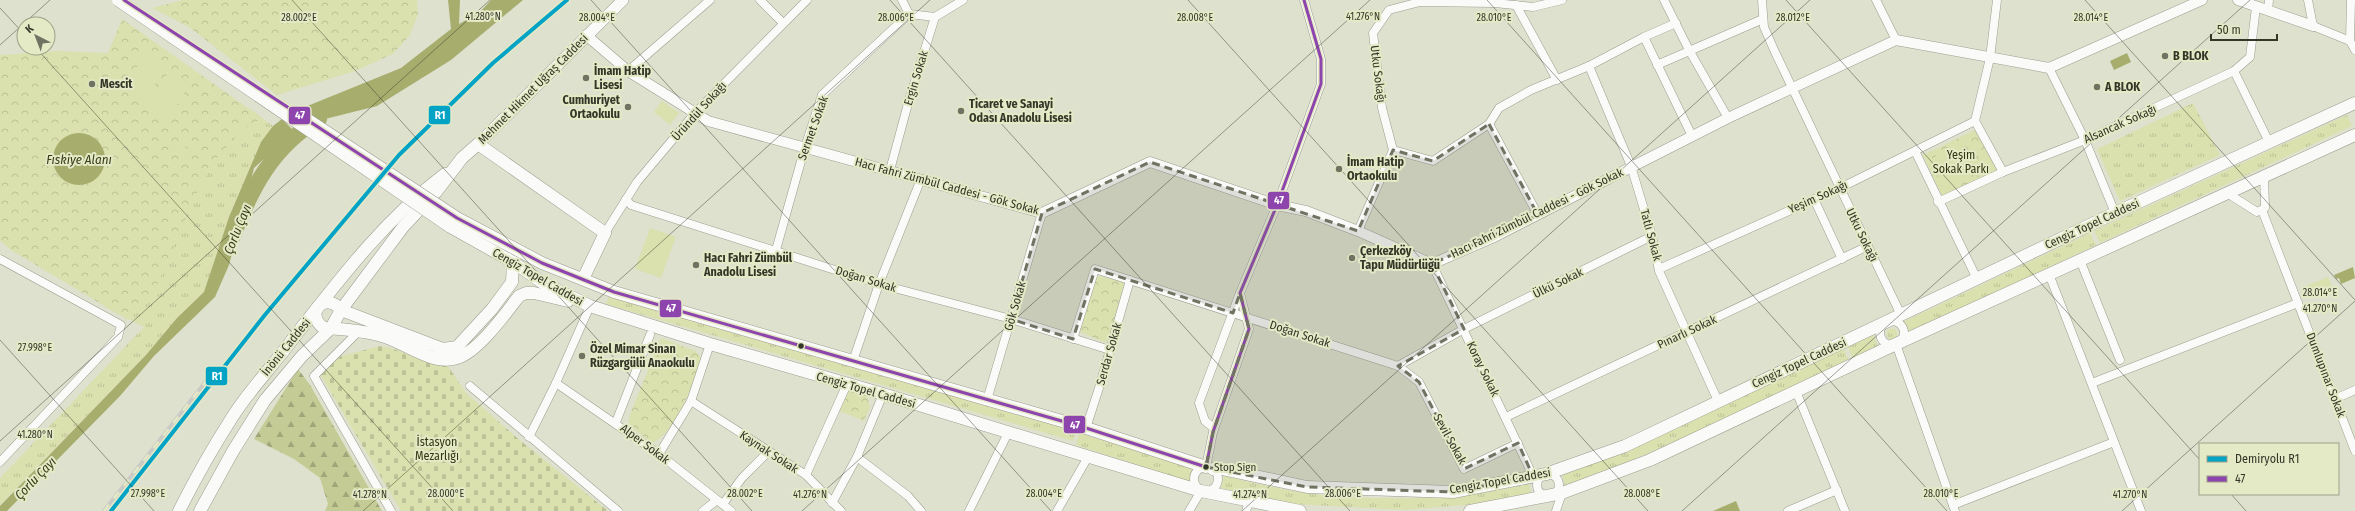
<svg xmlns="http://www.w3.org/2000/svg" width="2355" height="511" font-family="'Fira Sans Condensed',sans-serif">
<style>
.grass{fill:url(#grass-tufts)}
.forest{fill:url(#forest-firs)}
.cemetery{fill:url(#cemetery-stones)}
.park{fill:url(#park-crowns)}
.pitch{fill:#dae0ae}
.water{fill:#a7ad6d}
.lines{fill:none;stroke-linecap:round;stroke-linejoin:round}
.river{stroke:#a7ad6d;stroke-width:16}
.minor-casing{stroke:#9b9e8f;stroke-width:9}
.tertiary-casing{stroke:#9b9e8f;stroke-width:11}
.secondary-casing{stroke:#9b9e8f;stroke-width:12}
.primary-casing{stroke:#9b9e8f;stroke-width:13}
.minor{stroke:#fafaf8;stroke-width:8}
.tertiary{stroke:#fafaf8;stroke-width:10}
.secondary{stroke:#fafaf8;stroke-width:11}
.primary{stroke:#fafaf8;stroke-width:12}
.rail-casing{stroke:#cacbc6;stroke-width:4}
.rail{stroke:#e4e9c6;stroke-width:2.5;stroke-dasharray:8;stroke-linecap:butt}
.primary-bridge-casing{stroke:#9b9e8f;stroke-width:13;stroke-linecap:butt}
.primary-bridge{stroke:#fafaf8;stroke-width:12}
.bus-1-casing{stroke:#e4e9c6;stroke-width:6}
.bus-1{stroke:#8e44ad;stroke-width:3}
.rail-1-casing{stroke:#e4e9c6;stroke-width:7}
.rail-1{stroke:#03a3c6;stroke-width:4}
.marked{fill:#707262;fill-opacity:0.2;stroke:#707262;stroke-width:3;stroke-dasharray:8 5;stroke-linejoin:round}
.ticks{fill:none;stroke:#343628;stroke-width:1;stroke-opacity:0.45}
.poi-dot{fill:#707262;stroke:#e4e9c6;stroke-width:1.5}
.bus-dot{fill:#343628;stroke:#e4e9c6;stroke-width:1.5}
.labels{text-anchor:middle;stroke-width:4;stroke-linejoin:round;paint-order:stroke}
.bus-label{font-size:11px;fill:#343628;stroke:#e4e9c6;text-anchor:start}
.poi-label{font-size:12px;font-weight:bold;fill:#343628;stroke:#e4e9c6;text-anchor:start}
.street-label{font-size:12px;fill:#343628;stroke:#e4e9c6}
.park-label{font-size:12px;fill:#333612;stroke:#e4e9c6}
.water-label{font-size:13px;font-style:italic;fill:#393d19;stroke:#e4e9c6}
.ticks-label{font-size:10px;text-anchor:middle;fill:#343628;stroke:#e4e9c6;stroke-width:4;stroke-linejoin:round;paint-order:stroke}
.line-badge{stroke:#e4e9c6;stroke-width:1.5}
.badge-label{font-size:11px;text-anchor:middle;font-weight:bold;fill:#fff}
</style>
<defs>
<pattern id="grass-tufts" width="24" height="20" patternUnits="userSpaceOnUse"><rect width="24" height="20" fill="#dae0ae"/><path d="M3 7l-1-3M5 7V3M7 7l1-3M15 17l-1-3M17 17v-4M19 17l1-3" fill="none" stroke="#bcc196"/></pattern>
<pattern id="forest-firs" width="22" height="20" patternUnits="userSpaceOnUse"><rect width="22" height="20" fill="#c5cb95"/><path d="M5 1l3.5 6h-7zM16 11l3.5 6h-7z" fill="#a1a67a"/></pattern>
<pattern id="cemetery-stones" width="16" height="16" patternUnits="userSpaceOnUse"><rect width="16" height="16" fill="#dae0ae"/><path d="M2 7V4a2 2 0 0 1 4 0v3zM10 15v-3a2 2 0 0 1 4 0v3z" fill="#bcc196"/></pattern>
<pattern id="park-crowns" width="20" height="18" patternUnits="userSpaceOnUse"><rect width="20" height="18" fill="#dae0ae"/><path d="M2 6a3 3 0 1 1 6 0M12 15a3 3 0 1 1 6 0" fill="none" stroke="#bcc196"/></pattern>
</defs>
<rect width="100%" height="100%" fill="#dee1ce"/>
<!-- grass -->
<g class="grass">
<polygon points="2193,103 2220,155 2120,201 2097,149"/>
<polygon points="249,108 273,126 261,142 229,217 204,292 177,318 146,355 0,505 0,478 144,327 105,307 176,215"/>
<polygon points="2347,115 2352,126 2100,243 2094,231"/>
<polygon points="2090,233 2096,245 1908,334 1903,322"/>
<polygon points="610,292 1077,429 1073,441 606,304"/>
<circle cx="1892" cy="334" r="5.5"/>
<polygon points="1873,335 1879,348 1853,359 1848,347"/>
<path d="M1843,349L1849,360C1755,405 1663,451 1565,485L1562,474Z"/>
<polygon points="1079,433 1194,468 1190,482 1076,445"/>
<path d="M1224,476C1253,483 1283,490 1314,494C1382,502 1462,499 1529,484L1532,496L1512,501L1406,510L1293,504L1221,488Z"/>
</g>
<!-- forest -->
<polygon class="forest" points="298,369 310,385 382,511 325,511 328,504 320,478 294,459 254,439"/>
<!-- cemetery -->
<path class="cemetery" d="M380,346C404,349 425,366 448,366L466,393L516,437L608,511H401L320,374L341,356Z"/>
<!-- park -->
<g class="park">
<polygon points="183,0 417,0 418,14 410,35 393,54 355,71 277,95 189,27 152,8"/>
<polygon points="122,19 262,118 244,128 216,159 197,192 153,294 128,320 11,250 0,241 0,55 57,51 108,53"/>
<polygon points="1979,128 1999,170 1942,196 1923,155"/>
<polygon points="1099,276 1124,282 1126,285 1110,339 1104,342 1080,332 1095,280"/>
<path d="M661,338L695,351L702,359C694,382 675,434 652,443L629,425V417Z"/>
<polygon points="846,389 867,396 870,407 864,421 837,410"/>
</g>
<!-- pitch -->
<g class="pitch">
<polygon points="144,55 165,68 144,103 123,90"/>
<polygon points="169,71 190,84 168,119 148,106"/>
<polygon points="662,101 679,113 670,125 654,112"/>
<polygon points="175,141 190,150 186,157 171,148"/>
<polygon points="1949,150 1963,180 1944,189 1930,159"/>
<polygon points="650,228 676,237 661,278 635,269"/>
<polygon points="2328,277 2333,289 2311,298 2306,286"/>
</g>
<!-- water -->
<g class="water">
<polygon points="448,0 460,0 459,24 479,13 491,0 523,0 451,60 377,106 317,121 300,109 401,68 451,29"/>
<polygon points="2127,53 2131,62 2114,70 2110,61"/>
<polygon points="282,119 294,131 254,168 229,265 215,297 154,356 120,396 7,511 0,511 0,506 146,355 177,318 204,292 229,217 261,142 273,126"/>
<circle cx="79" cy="159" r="26"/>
<polygon points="2353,267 2355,278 2341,284 2339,278 2336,279 2334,275"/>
<polygon points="1736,501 1740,511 1713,511"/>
</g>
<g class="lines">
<!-- river -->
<path class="river" d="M232,238C251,189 272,147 319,119"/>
<!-- minor casing -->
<g class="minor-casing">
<g id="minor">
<polyline points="760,0 783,23"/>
<polyline points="902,0 909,14"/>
<polyline points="1664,0 1689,50 1728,118"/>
<polyline points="1762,0 1764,27 1775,52 1901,315"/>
<polyline points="1876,0 1896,40"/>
<polyline points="2308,0 2313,26 2350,41 2355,50"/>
<polyline points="1516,5 1557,80"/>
<polyline points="2268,10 2269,0"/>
<polyline points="909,14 935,17"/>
<polyline points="1644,37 1692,136"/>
<polyline points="2350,41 2351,0"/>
<polyline points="1657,65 1763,19"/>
<polyline points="1589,66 1631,166 1652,236 1659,271 1718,401"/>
<polyline points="2049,68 2085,140 2115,213"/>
<polyline points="628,71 710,0"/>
<polyline points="2234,71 2269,142"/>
<polyline points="1975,121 1990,58 1997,0"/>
<polyline points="1975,121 2003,172"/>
<polyline points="1489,124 1538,215"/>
<polyline points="1393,150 1433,161 1489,124 1499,108 1531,90 1589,66 1644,37 1676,23"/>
<polyline points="1393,150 1382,108 1373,33 1389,10 1420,2 1495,3 1533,7 1562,0"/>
<polyline points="1915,151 1977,279"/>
<polyline points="890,170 909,100 935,17 963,0"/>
<polyline points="2227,193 2257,212 2265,208 2264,176"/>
<polyline points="626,199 631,205 879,284 1011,319 1110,350"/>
<polyline points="1814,199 1842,259"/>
<polyline points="1938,202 2003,172 2085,140 2234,71 2250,57 2256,7"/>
<polyline points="2262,210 2355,451"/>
<polyline points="1358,231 1393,150"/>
<polyline points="605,233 637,182 695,113 807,0"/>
<polyline points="776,250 805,147 822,95 909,14"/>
<polyline points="0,259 121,325 118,337 0,462"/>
<polyline points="2080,260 2120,360"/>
<polyline points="1432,264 1533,476"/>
<polyline points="1659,269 1840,188 1975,121"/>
<polyline points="2049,274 2141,511"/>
<circle cx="1892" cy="333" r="12"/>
<polyline points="358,332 314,376 391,511"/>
<polyline points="1073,339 1095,269 1398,366 1464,329 1652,236"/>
<polyline points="1896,344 1955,511"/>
<polyline points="853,361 879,284 921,179"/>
<polyline points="1398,366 1419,382 1464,469 1518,443"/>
<polyline points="556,383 659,454 731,511"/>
<polyline points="2092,383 2298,303"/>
<polyline points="470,386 618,511"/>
<polyline points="1796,391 1845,511"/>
<polyline points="2335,399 2355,390"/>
<polyline points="987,400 1042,213"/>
<polyline points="691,401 806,475 841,511"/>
<polyline points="1506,417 1868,246"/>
<polyline points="616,422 650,335"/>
<polyline points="1086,428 1099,388 1130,280"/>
<polyline points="1214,428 1205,421 1199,403 1240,293"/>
<polyline points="529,437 556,383 590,306"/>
<polyline points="659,454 691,401 710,344"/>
<polyline points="857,457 908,496 921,511"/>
<circle cx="1206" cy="479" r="12"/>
<polyline points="1206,467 1213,432 1249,329 1240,293 1277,205 1321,84 1321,59 1304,0"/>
<circle cx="1548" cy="485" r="11"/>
<polyline points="806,475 847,384"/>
<polyline points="832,503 857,457 883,394"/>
<polyline points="723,504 742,478 769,451"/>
<polyline points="1953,505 2114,442"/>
<polyline points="703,511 717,500"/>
<polyline points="969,511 1008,433"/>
<polyline points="1057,511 1088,457"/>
<polyline points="1189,511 1201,491"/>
<polyline points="1246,511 1249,502"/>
<polyline points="1556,511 1562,493"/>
<polyline points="1788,511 1837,490"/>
</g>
</g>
<!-- tertiary casing -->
<g class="tertiary-casing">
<g id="tertiary">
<polyline points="2238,0 2313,26"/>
<polyline points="586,35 628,71 708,121 1042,213 1150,162 1277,205 1306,211 1358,231 1432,264 1492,238 1728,118 1896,40 2049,68 2202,0"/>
</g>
</g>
<!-- secondary casing -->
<g class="secondary-casing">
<polyline id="secondary" points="478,144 623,0"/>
</g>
<!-- primary casing -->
<g class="primary-casing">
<g id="primary">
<polyline points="457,218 542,263 614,292 1086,428 1206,467"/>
<polyline points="449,226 513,262 543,283 590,306 710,344 883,394 1201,491 1300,511"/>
<path d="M513,262L512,282L492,309L457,347L443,349L341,310C326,290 303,314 324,328C344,329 366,331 385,337C407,344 433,366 457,358C478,352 506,313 519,296L526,293H534L568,301"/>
<polyline points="1213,469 1217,468 1307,487 1453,492 1546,474 1625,446 2115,213 2355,103"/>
<path d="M179,511C195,479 213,447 233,416C250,389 273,366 292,340C339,280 384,220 445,174"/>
<polyline points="200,511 233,451 265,400 302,356 331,328 341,310 403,227 436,192 462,158 478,144 605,233 583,279"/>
<polyline points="1470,511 1562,493 1650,460 1896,344 2355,135"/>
</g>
</g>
<!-- minor -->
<use href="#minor" class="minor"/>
<!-- tertiary -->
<use href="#tertiary" class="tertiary"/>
<!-- secondary -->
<use href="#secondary" class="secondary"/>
<!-- primary -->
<use href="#primary" class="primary"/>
<!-- rail casing -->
<g class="rail-casing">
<g id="rail">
<polyline points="104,511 211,375"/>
<polyline points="111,511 264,316 399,155 493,63 567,0"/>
</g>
</g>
<!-- rail -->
<use href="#rail" class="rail"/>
<!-- primary-bridge casing -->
<g class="primary-bridge-casing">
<g id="primary-bridge">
<polyline points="118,0 449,226"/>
<polyline points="296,112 457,218"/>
</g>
</g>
<!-- primary-bridge -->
<use href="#primary-bridge" class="primary-bridge"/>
<!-- bus-1 casing -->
<g class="bus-1-casing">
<polyline id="bus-1" points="124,0 457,218 542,263 614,292 1086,428 1206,467 1213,432 1249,329 1240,293 1277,205 1321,84 1321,59 1304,0"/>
</g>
<!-- bus-1 -->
<use href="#bus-1" class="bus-1"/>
<!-- rail-1 casing -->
<g class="rail-1-casing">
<polyline id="rail-1" points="111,511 264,316 399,155 493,63 567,0"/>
</g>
<!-- rail-1 -->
<use href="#rail-1" class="rail-1"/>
</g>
<!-- marked area -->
<path class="marked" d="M1489,124L1538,215L1432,264L1464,329L1398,366L1419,382L1464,469L1518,443L1533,476L1453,492L1307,487L1206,467L1213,432L1249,329L1240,293L1233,313L1095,269L1073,339L1011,319L1042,213L1150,162L1358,231L1393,150L1433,161Z"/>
<!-- ticks -->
<path class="ticks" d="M292,0L752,511M591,0L1051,511M890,0L1350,511M1188,0L1648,511M1487,0L1947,511M1786,0L2200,460M2085,0L2355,300M0,8L24,34M0,45L50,0M36,48L453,511M0,340L154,511M0,441L490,0M2231,494L2246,511M363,511L930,0M802,511L1370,0M1242,511L1810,0M1682,511L2250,0M2122,511L2355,301"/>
<!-- markers -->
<g class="poi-dot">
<circle cx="2165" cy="56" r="4"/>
<circle cx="586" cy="78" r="4"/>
<circle cx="92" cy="84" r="4"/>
<circle cx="2097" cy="87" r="4"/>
<circle cx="628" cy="107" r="4"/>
<circle cx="961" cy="111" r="4"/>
<circle cx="1339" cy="169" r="4"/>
<circle cx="1352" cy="258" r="4"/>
<circle cx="696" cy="265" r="4"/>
<circle cx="582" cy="356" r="4"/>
</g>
<g class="bus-dot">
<circle cx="801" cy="346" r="3.5"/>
<circle cx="1206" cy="467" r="3.5"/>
</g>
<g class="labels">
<!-- bus labels -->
<g class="bus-label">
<text x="1214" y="471">Stop Sign</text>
</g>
<!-- poi labels -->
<g class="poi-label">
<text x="2173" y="60">B BLOK</text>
<text x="594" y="75">İmam Hatip<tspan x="594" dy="14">Lisesi</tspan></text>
<text x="100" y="88">Mescit</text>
<text x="2105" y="91">A BLOK</text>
<text x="620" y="104" text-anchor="end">Cumhuriyet<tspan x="620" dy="14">Ortaokulu</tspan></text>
<text x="969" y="108">Ticaret ve Sanayi<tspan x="969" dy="14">Odası Anadolu Lisesi</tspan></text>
<text x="1347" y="166">İmam Hatip<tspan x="1347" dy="14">Ortaokulu</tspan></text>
<text x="1360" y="255">Çerkezköy<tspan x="1360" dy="14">Tapu Müdürlüğü</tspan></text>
<text x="704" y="262">Hacı Fahri Zümbül<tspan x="704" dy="14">Anadolu Lisesi</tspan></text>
<text x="590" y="353">Özel Mimar Sinan<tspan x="590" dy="14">Rüzgargülü Anaokulu</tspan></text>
</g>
<!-- street labels -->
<g class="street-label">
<text transform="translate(1378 74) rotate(83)" y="4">Utku Sokağı</text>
<text transform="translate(916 78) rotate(-73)" y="4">Ergin Sokak</text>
<text transform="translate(533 89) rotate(-45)" y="4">Mehmet Hikmet Uğraş Caddesi</text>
<text transform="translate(699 111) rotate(-48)" y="4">Üründül Sokağı</text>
<text transform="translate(2120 124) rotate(-24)" y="4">Alsancak Sokağı</text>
<text transform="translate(813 128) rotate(-70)" y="4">Sermet Sokak</text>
<text transform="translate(947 186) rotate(15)" y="4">Hacı Fahri Zümbül Caddesi - Gök Sokak</text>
<text transform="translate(1818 197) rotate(-24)" y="4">Yeşim Sokağı</text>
<text transform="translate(1537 213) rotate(-26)" y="4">Hacı Fahri Zümbül Caddesi - Gök Sokak</text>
<text transform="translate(2092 224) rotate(-25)" y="4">Cengiz Topel Caddesi</text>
<text transform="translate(1651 235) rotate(75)" y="4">Tatlı Sokak</text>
<text transform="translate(1862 235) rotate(64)" y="4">Utku Sokağı</text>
<text transform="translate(538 277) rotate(30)" y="4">Cengiz Topel Caddesi</text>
<text transform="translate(866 279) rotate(17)" y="4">Doğan Sokak</text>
<text transform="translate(1558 283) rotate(-26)" y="4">Ülkü Sokak</text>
<text transform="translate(1015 306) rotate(-74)" y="4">Gök Sokak</text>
<text transform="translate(1687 332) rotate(-25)" y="4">Pınarlı Sokak</text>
<text transform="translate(1300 334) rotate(18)" y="4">Doğan Sokak</text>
<text transform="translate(286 347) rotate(-51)" y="4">İnönü Caddesi</text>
<text transform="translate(1109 354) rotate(-74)" y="4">Serdar Sokak</text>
<text transform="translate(1799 363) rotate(-25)" y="4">Cengiz Topel Caddesi</text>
<text transform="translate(1483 369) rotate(64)" y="4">Koray Sokak</text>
<text transform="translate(2326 375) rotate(69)" y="4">Dumlupınar Sokak</text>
<text transform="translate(866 390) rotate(16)" y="4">Cengiz Topel Caddesi</text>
<text transform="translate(1450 439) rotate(61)" y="4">Sevil Sokak</text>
<text transform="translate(645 444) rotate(37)" y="4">Alper Sokak</text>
<text transform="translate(769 452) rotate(33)" y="4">Kaynak Sokak</text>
<text transform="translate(1500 481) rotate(-10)" y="4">Cengiz Topel Caddesi</text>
</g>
<!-- park labels -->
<g class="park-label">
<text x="1961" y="159">Yeşim<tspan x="1961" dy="14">Sokak Parkı</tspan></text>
<text x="437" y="446">İstasyon<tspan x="437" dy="14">Mezarlığı</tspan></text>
</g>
<!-- water labels -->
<g class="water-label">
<text x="79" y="164">Fıskiye Alanı</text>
<text transform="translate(237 229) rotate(-68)" y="5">Çorlu Çayı</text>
<text transform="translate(35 478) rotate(-46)" y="5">Çorlu Çayı</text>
</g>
</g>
<g class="ticks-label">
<text x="483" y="20">41.280°N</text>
<text x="1363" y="20">41.276°N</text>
<text x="299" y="21">28.002°E</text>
<text x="597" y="21">28.004°E</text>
<text x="896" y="21">28.006°E</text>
<text x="1195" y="21">28.008°E</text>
<text x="1494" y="21">28.010°E</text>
<text x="1793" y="21">28.012°E</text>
<text x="2091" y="21">28.014°E</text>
<text x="2320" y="296">28.014°E</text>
<text x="2320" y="312">41.270°N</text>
<text x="35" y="351">27.998°E</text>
<text x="35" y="438">41.280°N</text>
<text x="148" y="497">27.998°E</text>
<text x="446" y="497">28.000°E</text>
<text x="745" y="497">28.002°E</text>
<text x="1044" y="497">28.004°E</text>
<text x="1343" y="497">28.006°E</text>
<text x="1642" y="497">28.008°E</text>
<text x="1941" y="497">28.010°E</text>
<text x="370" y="498">41.278°N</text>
<text x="810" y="498">41.276°N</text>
<text x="1250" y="498">41.274°N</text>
<text x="2130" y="498">41.270°N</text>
</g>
<g class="line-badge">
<rect x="428" y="105" width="23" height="20" rx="4" fill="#03a3c6"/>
<rect x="288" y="106" width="23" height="19" rx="4" fill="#8e44ad"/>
<rect x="1267" y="191" width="23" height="19" rx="4" fill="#8e44ad"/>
<rect x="659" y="299" width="23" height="19" rx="4" fill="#8e44ad"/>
<rect x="205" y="366" width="23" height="20" rx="4" fill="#03a3c6"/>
<rect x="1063" y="415" width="23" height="19" rx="4" fill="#8e44ad"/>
</g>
<g class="badge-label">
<text x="440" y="119">R1</text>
<text x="300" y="119">47</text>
<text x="1279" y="204">47</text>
<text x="671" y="312">47</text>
<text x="217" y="380">R1</text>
<text x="1075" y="429">47</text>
</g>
<!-- legend -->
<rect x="2199" y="443" width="140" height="52" fill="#e4e9c6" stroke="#9ea187"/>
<rect x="2207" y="456" width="20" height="6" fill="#03a3c6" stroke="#9ea187"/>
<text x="2235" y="463" font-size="12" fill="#343628">Demiryolu R1</text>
<rect x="2207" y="476" width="20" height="6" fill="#8e44ad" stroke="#9ea187"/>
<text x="2235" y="483" font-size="12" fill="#343628">47</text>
<!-- north arrow -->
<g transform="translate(36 36) rotate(318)"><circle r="19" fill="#e4e9c6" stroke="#9ea187"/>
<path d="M0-3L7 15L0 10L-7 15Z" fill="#707262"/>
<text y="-6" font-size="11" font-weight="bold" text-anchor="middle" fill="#343628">K</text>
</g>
<!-- scale -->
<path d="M2211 34v6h66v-6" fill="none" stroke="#343628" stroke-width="2"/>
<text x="2217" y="34" font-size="12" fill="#343628" stroke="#e4e9c6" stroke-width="3" paint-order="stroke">50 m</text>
</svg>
